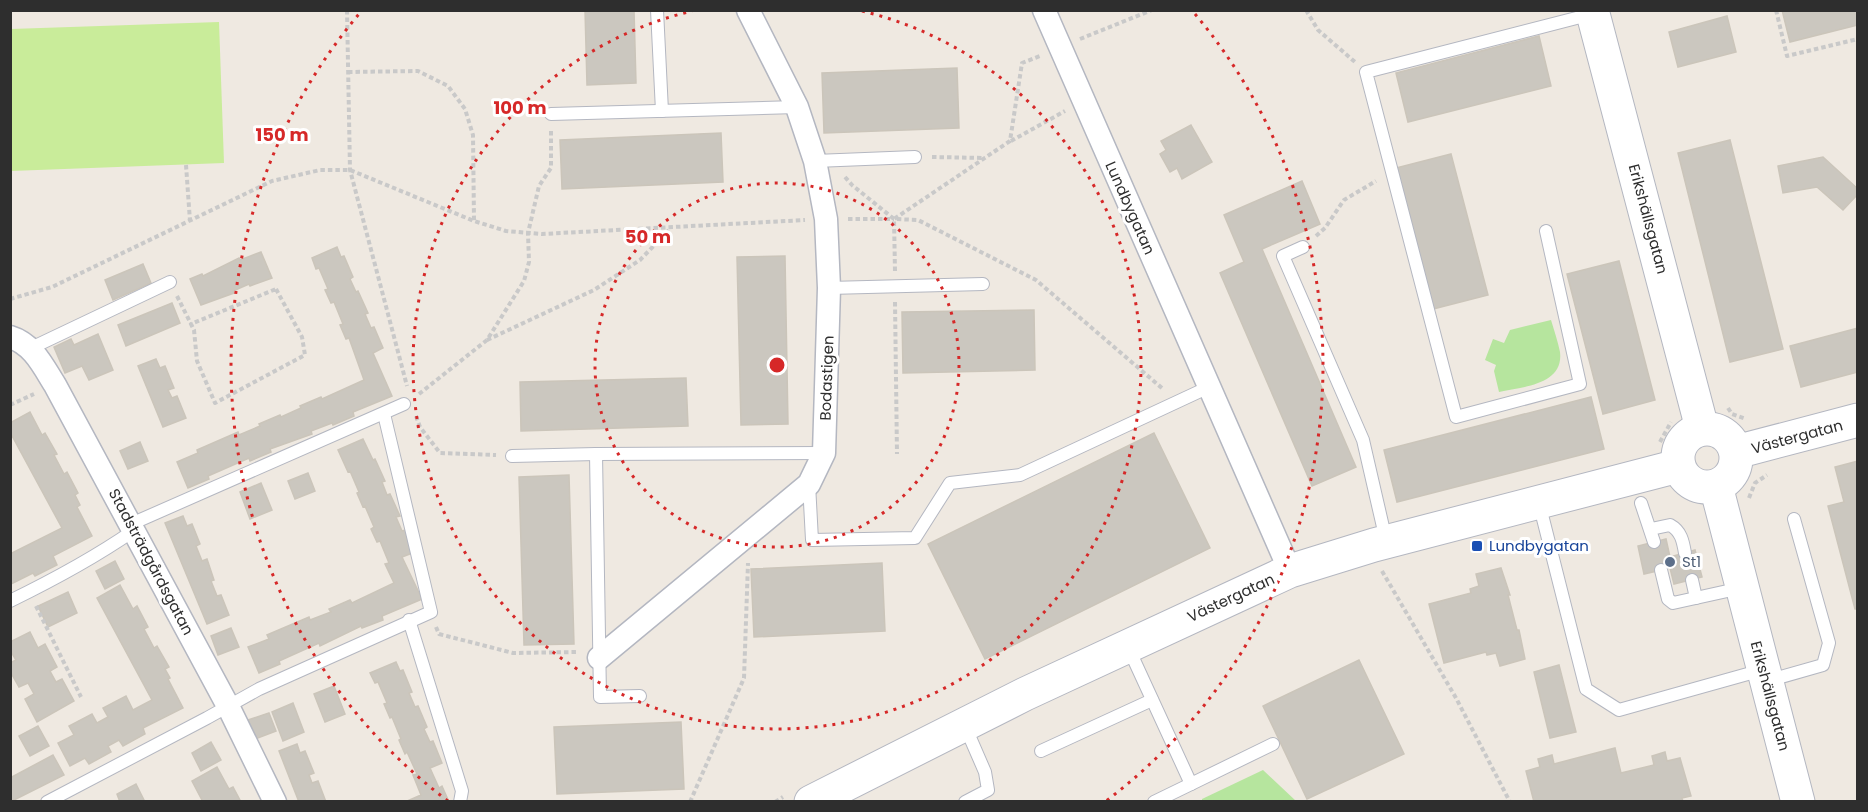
<svg xmlns="http://www.w3.org/2000/svg" width="1868" height="812" font-family="Poppins,sans-serif">
<style>
.green{fill:#b6e59e}
.pitch{fill:#c9ec9a}
.building{fill:#cbc7bf;stroke:#cbc5ba;stroke-width:1.5}
.lines{fill:none;stroke-linecap:round;stroke-linejoin:round}
.lane-casing{stroke:#b4b7c1;stroke-width:14}
.street-casing{stroke:#b4b7c1;stroke-width:25}
.secondary-casing{stroke:#b4b7c1;stroke-width:35}
.path{stroke:#c9c9c9;stroke-width:4;stroke-dasharray:4.5 3;stroke-linecap:butt}
.lane{stroke:#fff;stroke-width:12}
.street{stroke:#fff;stroke-width:22}
.secondary{stroke:#fff;stroke-width:33}
.ring{fill:none;stroke:#d62828;stroke-width:3;stroke-dasharray:3 6}
.transit-dot{fill:#1a4fb4;stroke:#fff;stroke-width:2}
.service-dot{fill:#5c6f8a;stroke:#fff;stroke-width:2}
.labels{text-anchor:middle;stroke-width:6;stroke-linejoin:round;paint-order:stroke}
.street-label{font-size:15px;fill:#2e2e2e;stroke:#fff}
.transit-label{font-size:15px;fill:#164399;stroke:#fff;text-anchor:start}
.service-label{font-size:15px;fill:#4e5e75;stroke:#fff;text-anchor:start}
.centre{fill:#d62828;stroke:#fff;stroke-width:3}
.ring-label{font-size:18px;text-anchor:middle;font-weight:bold;fill:#d62828;stroke:#fff;stroke-width:6;stroke-linejoin:round;paint-order:stroke}
</style>
<rect width="100%" height="100%" fill="#efe9e1"/>
<!-- green -->
<g class="green">
<path d="M1551,320C1554,330 1558,342 1560,352C1564,385 1522,387 1499,392L1494,371L1496,365L1485,360L1493,339L1504,343L1510,330Z"/>
<polygon points="1263,770 1296,801 1202,801 1202,799"/>
</g>
<!-- pitch -->
<polygon class="pitch" points="219,22 224,163 11,171 11,29"/>
<!-- building -->
<g class="building">
<polygon points="585,10 634,10 636,83 587,85"/>
<polygon points="1782,10 1858,10 1858,25 1790,42"/>
<polygon points="1727,16 1736,52 1678,67 1669,32"/>
<polygon points="1539,36 1551,86 1408,122 1396,73"/>
<polygon points="957,68 959,128 824,133 822,73"/>
<polygon points="1191,125 1212,162 1182,179 1177,168 1170,172 1160,154 1166,150 1161,141"/>
<polygon points="721,133 723,182 562,189 560,140"/>
<polygon points="1730,140 1783,349 1730,362 1678,153"/>
<polygon points="1451,154 1488,295 1433,309 1396,168"/>
<polygon points="1823,157 1858,189 1858,194 1843,210 1817,187 1783,193 1778,166"/>
<polygon points="1302,181 1320,224 1262,249 1356,467 1312,486 1220,273 1244,262 1224,215"/>
<polygon points="337,247 341,257 344,256 353,277 350,279 356,292 358,291 368,313 365,314 371,328 374,327 383,348 373,353 392,396 353,412 354,416 333,425 332,423 311,431 312,434 270,449 271,452 250,461 249,458 208,476 209,479 188,488 177,462 198,453 197,450 238,432 239,435 260,426 259,424 280,415 281,417 301,408 300,406 321,397 322,399 364,380 349,338 346,339 340,325 343,324 334,302 331,303 325,290 328,289 319,268 316,269 312,258"/>
<polygon points="261,252 272,278 250,286 249,284 233,291 234,293 201,305 190,279 202,274 203,276 239,258 240,260"/>
<polygon points="785,256 788,424 741,425 737,257"/>
<polygon points="1619,261 1655,400 1603,414 1567,274"/>
<polygon points="143,264 151,283 113,300 105,280"/>
<polygon points="172,303 180,323 126,346 118,325"/>
<polygon points="1034,310 1035,370 903,373 902,312"/>
<polygon points="1858,328 1858,372 1801,387 1790,346"/>
<polygon points="98,334 113,370 89,380 82,366 65,373 54,347 71,339 74,345"/>
<polygon points="156,359 160,368 165,366 174,388 168,390 172,398 177,396 186,418 163,427 138,366"/>
<polygon points="686,378 688,426 521,431 520,382"/>
<polygon points="1591,397 1604,449 1397,502 1384,450"/>
<polygon points="30,412 42,435 45,433 57,454 54,455 64,474 67,472 78,493 75,495 80,505 77,507 92,536 53,556 57,565 35,576 33,573 11,584 10,554 62,528 10,432 10,423"/>
<polygon points="1154,433 1210,548 985,659 928,544"/>
<polygon points="363,439 373,460 375,459 385,481 382,482 387,495 390,494 400,516 396,517 402,531 406,530 415,552 402,557 422,599 382,616 383,620 362,628 361,626 320,646 319,643 279,661 280,664 259,673 248,647 269,639 267,635 309,617 310,620 331,612 329,609 350,600 352,603 394,583 385,564 389,563 380,541 377,542 371,529 374,527 365,506 363,507 357,493 359,492 350,471 348,472 338,450"/>
<polygon points="140,442 148,461 128,469 120,451"/>
<polygon points="1858,461 1858,609 1855,609 1828,506 1844,502 1835,467"/>
<polygon points="308,473 315,491 295,499 288,481"/>
<polygon points="569,475 574,644 524,645 519,477"/>
<polygon points="261,483 272,510 250,519 240,492"/>
<polygon points="183,516 187,526 192,524 200,544 196,546 202,561 207,559 214,580 211,581 217,596 221,595 229,615 207,624 165,523"/>
<polygon points="1666,539 1670,557 1695,550 1702,577 1674,584 1670,568 1644,574 1638,546"/>
<polygon points="115,561 124,579 105,589 96,571"/>
<polygon points="882,563 885,631 754,637 751,569"/>
<polygon points="1501,568 1510,595 1508,595 1517,630 1519,630 1525,659 1500,666 1496,653 1487,655 1486,652 1444,663 1429,604 1471,593 1470,589 1479,586 1476,574"/>
<polygon points="120,585 133,609 137,606 148,627 144,629 154,648 157,646 169,667 165,669 170,678 168,679 183,708 143,728 145,734 123,746 119,740 108,746 111,752 89,764 85,758 70,766 58,743 74,735 69,726 92,714 97,723 108,717 103,708 126,696 133,710 152,700 97,598"/>
<polygon points="68,592 77,613 48,627 38,606"/>
<polygon points="231,628 239,647 218,655 211,636"/>
<polygon points="30,632 38,648 45,644 57,667 50,671 56,682 62,679 74,701 37,722 25,699 34,694 28,683 19,687 10,671 10,663 16,660 10,650 10,642"/>
<polygon points="1359,660 1404,754 1307,799 1263,706"/>
<polygon points="396,662 400,671 403,670 412,692 409,693 415,707 418,706 427,727 424,729 430,742 433,741 442,763 430,768 439,788 442,786 449,802 405,802 421,795 413,775 417,774 407,752 405,754 399,740 401,739 392,717 390,718 384,704 387,703 378,682 375,683 370,673"/>
<polygon points="1559,665 1576,732 1550,738 1534,672"/>
<polygon points="334,686 345,714 325,722 314,694"/>
<polygon points="293,703 304,732 283,741 272,712"/>
<polygon points="269,713 276,731 255,739 248,720"/>
<polygon points="681,722 684,789 557,794 554,727"/>
<polygon points="38,726 49,746 30,756 19,736"/>
<polygon points="211,742 221,760 201,771 192,753"/>
<polygon points="297,744 300,753 305,751 314,773 309,775 312,783 318,781 326,802 299,802 279,751"/>
<polygon points="1615,748 1621,773 1654,765 1652,756 1665,752 1667,761 1680,758 1691,796 1682,798 1683,802 1534,802 1526,771 1540,767 1538,759 1552,755 1554,764"/>
<polygon points="53,755 64,775 10,802 10,778"/>
<polygon points="217,767 229,789 233,787 241,802 203,802 192,781"/>
<polygon points="136,784 145,802 120,802 117,794"/>
</g>
<g class="lines">
<!-- lane casing -->
<g class="lane-casing">
<g id="lane">
<polyline points="657,10 662,111"/>
<polyline points="551,114 797,107"/>
<polyline points="815,161 915,157"/>
<polyline points="1546,231 1580,384 1456,417 1366,72 1592,14"/>
<polyline points="1303,247 1283,256 1363,440 1386,540"/>
<polyline points="829,288 983,284"/>
<polyline points="29,349 170,282"/>
<polyline points="512,456 596,454"/>
<polyline points="809,484 812,540 915,538 950,483 1020,475 1209,387"/>
<polyline points="1539,503 1586,689 1619,710 1762,670"/>
<polyline points="1641,503 1654,542"/>
<polyline points="131,524 404,404"/>
<path d="M1651,529L1670,525C1681,531 1683,541 1685,553"/>
<polyline points="1661,570 1668,599 1673,603 1741,588"/>
<polyline points="1692,580 1696,598"/>
<path d="M10,601C53,580 94,558 133,531"/>
<polyline points="409,620 462,791 460,802"/>
<polyline points="1128,647 1191,784 1273,744"/>
<polyline points="1767,681 1823,665 1829,643 1794,519"/>
<polyline points="640,696 600,697 596,454 824,453"/>
<polyline points="965,726 985,772 988,790 965,802"/>
<polyline points="1041,751 1152,700"/>
<polyline points="47,802 207,718 259,689 431,612 384,414"/>
<polyline points="1154,802 1191,784"/>
</g>
</g>
<!-- street casing -->
<g class="street-casing">
<g id="street">
<polyline points="1044,10 1290,571"/>
<path d="M10,337C33,344 43,366 55,385L228,706L275,802"/>
<polyline points="599,658 809,484 824,453 829,288 826,219 815,161 797,107 748,10"/>
</g>
</g>
<!-- secondary casing -->
<g class="secondary-casing">
<g id="secondary">
<polyline points="1592,10 1702,428"/>
<circle cx="1707" cy="458" r="29"/>
<polyline points="1736,452 1858,420"/>
<polyline points="1716,486 1798,802"/>
<polyline points="811,802 1025,694 1290,571 1374,545 1678,466"/>
</g>
</g>
<!-- path -->
<g class="path">
<polyline points="347,10 350,170 407,386"/>
<polyline points="1306,10 1318,30 1355,62"/>
<polyline points="1776,10 1787,56 1858,39"/>
<polyline points="1080,39 1152,10"/>
<polyline points="348,72 418,71 448,86 465,109 473,135 474,221"/>
<polyline points="1011,141 1065,111"/>
<polyline points="932,157 985,158"/>
<polyline points="186,165 190,221"/>
<polyline points="845,177 852,185 894,219 918,220 1036,280 1163,389"/>
<polyline points="848,219 894,219"/>
<polyline points="1316,236 1325,228 1344,200 1376,181"/>
<polyline points="895,271 894,219 1010,141 1022,63 1040,56"/>
<polygon points="276,289 302,337 305,355 215,403 197,361 194,330 191,324"/>
<polyline points="177,296 191,324"/>
<polyline points="10,299 52,287 272,181 320,170 350,170 474,221 506,231 542,234 805,220"/>
<polyline points="895,302 897,454"/>
<polyline points="487,340 594,290 640,260 671,228"/>
<polyline points="419,394 487,340 524,281 529,262 528,233 539,186 551,168 551,130"/>
<polyline points="10,405 34,394"/>
<polyline points="1728,408 1732,414 1746,419"/>
<polyline points="416,416 420,427 440,453 496,455"/>
<polyline points="1660,442 1671,422"/>
<polyline points="1749,498 1755,483 1767,475"/>
<polyline points="1382,571 1456,698 1510,802"/>
<polyline points="36,606 81,697"/>
<polyline points="436,627 439,634 513,653 578,652"/>
<polyline points="690,802 744,678 748,563"/>
<polyline points="775,802 783,797"/>
</g>
<!-- lane -->
<use href="#lane" class="lane"/>
<!-- street -->
<use href="#street" class="street"/>
<!-- secondary -->
<use href="#secondary" class="secondary"/>
</g>
<!-- distance rings -->
<g class="ring">
<circle cx="777" cy="365" r="182"/>
<path d="M862 11A364 364 0 1 1 692 11"/>
<path d="M448 801A546 546 0 0 1 359 14M1195 14A546 546 0 0 1 1106 801"/>
</g>
<!-- markers -->
<rect class="transit-dot" x="1471" y="540" width="12" height="12" rx="3"/>
<circle class="service-dot" cx="1670" cy="562" r="6"/>
<g class="labels">
<!-- street labels -->
<g class="street-label">
<text transform="translate(1130 208) rotate(66)" y="5">Lundbygatan</text>
<text transform="translate(1648 219) rotate(75)" y="5">Erikshällsgatan</text>
<text transform="translate(827 378) rotate(-88)" y="5">Bodastigen</text>
<text transform="translate(1797 437) rotate(-15)" y="5">Västergatan</text>
<text transform="translate(151 562) rotate(62)" y="5">Stadsträdgårdsgatan</text>
<text transform="translate(1231 598) rotate(-25)" y="5">Västergatan</text>
<text transform="translate(1770 696) rotate(75)" y="5">Erikshällsgatan</text>
</g>
<!-- transit labels -->
<g class="transit-label">
<text x="1489" y="551">Lundbygatan</text>
</g>
<!-- service labels -->
<g class="service-label">
<text x="1682" y="567">St1</text>
</g>
</g>
<circle cx="777" cy="365" r="9" class="centre"/>
<g class="ring-label">
<text x="520" y="114">100 m</text>
<text x="282" y="141">150 m</text>
<text x="648" y="243">50 m</text>
</g>
<!-- border -->
<rect width="1868" height="812" fill="none" stroke="#2e2e2e" stroke-width="24"/>
</svg>
